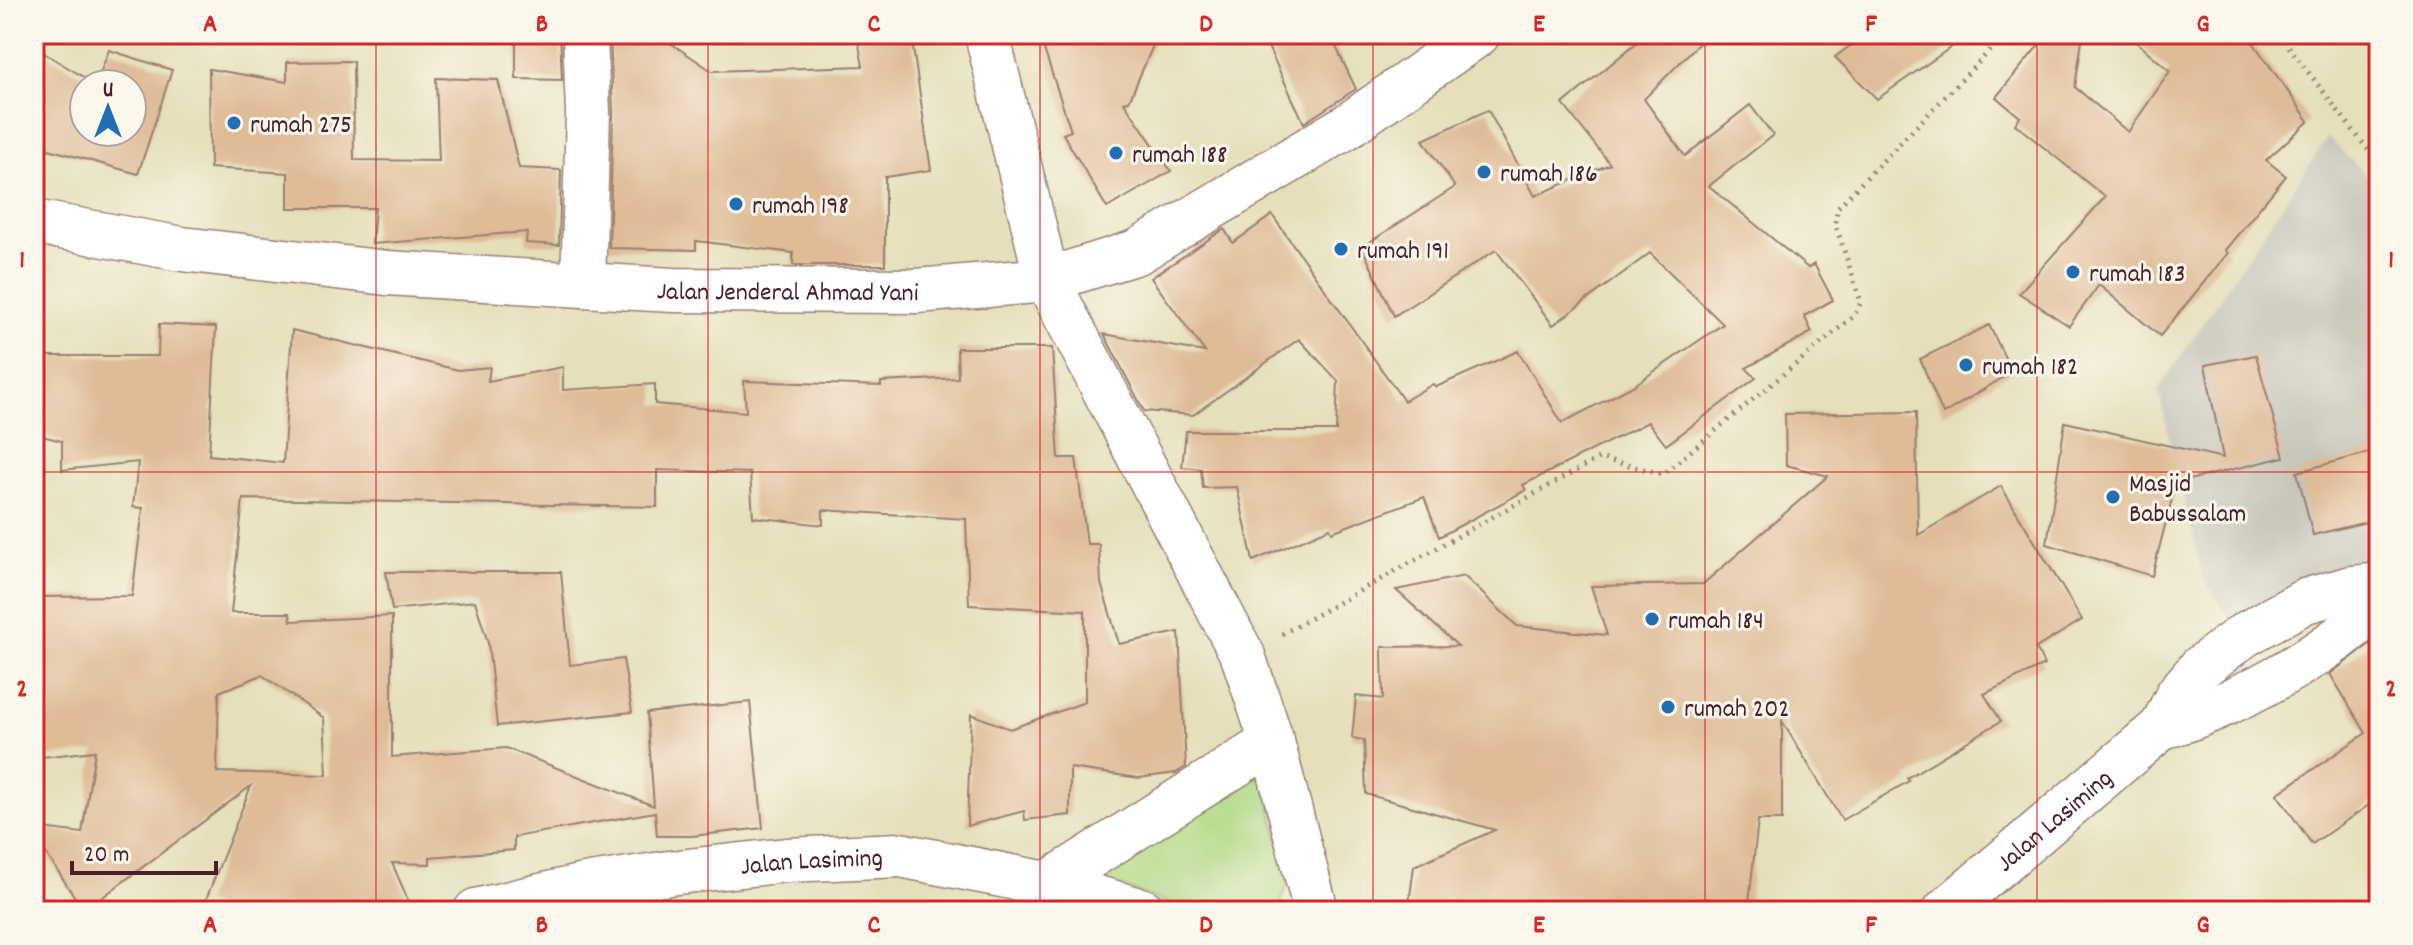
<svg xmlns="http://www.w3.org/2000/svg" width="2413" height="945" font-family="Dekko,sans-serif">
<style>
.industrial{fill:#c6c5b8}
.green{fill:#b0d984;stroke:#7d7c58;stroke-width:2}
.building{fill:#dfbb96;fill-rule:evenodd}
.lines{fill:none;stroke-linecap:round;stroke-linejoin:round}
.minor-casing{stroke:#987f72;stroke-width:47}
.highway-casing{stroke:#987f72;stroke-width:47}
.path{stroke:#987f72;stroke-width:5;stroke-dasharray:2 6;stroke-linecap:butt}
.minor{stroke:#fff;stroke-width:44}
.highway{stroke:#fff;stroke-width:44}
.grid{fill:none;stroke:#d62828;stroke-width:2;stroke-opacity:0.55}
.poi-dot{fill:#1f6fb2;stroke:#fbf7ec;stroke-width:3}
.labels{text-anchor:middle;stroke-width:6;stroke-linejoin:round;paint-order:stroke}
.poi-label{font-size:26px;fill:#4a1f2b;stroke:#fbf7ec;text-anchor:start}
.street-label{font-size:26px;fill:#4a1f2b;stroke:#fbf7ec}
.neatline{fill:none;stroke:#d62828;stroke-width:3}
.grid-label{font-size:26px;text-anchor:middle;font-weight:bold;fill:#d62828}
</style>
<rect width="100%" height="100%" fill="#fbf7ec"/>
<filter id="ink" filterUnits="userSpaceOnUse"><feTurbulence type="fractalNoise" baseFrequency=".0125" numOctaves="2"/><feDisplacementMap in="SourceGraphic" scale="16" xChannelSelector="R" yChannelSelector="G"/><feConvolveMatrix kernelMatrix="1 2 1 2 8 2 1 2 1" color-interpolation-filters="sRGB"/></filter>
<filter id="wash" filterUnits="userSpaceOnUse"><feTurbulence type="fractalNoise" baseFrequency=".006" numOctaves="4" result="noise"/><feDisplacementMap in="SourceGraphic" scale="32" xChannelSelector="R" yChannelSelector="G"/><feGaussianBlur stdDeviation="1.8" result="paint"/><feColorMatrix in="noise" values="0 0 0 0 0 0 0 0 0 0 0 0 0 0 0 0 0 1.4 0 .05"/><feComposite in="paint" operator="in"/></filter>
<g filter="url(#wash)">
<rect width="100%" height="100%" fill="#e5dfba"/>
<!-- industrial -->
<polygon class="industrial" points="2328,137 2379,188 2379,555 2234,624 2203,577 2158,390"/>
<!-- green -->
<polygon class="green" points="1263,773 1289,881 1278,911 1193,911 1088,877"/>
<g id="blocks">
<!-- building -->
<g class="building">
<polygon points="516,34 560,34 562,80 516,79"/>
<polygon points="610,34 657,34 712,71 863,66 857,34 911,34 931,170 885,177 885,265 793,265 793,253 696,241 696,250 609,248 613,114"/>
<polygon points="1039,34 1158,34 1129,101 1124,102 1171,171 1107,208 1063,134 1071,131"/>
<polygon points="1262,34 1330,34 1356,89 1304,123"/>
<polygon points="1647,34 1708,34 1644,99 1685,156 1750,105 1773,135 1709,186 1808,268 1814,264 1833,300 1804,316 1812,332 1746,368 1756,378 1666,445 1648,422 1523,485 1526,490 1439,537 1424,497 1332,532 1330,528 1253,561 1237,487 1203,488 1201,469 1182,467 1186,431 1336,431 1338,381 1299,339 1193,415 1144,411 1104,334 1205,352 1151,278 1224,229 1233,243 1272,215 1404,401 1433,384 1436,387 1518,351 1562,423 1633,386 1723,324 1650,253 1553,325 1496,250 1394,316 1362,247 1455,187 1423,140 1488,110 1535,196 1610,164 1563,104"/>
<polygon points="1866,34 1970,34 1877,99 1835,57"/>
<polygon points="2048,34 2083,34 2075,87 2128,132 2170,71 2127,34 2247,34 2309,121 2266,160 2286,176 2225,250 2228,253 2160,336 2099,285 2069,326 2019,293 2105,197 2015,124 2020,117 1996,97"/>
<polygon points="34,47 95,84 84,84 84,132 132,132 132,84 96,84 109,50 172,70 138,174 34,145"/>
<polygon points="353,61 354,160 439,161 436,78 498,80 519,168 561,170 559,245 526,243 527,232 372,244 375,208 288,208 288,173 210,168 209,69 287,82 287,62"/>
<path d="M159,324L216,327L209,455L283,463L292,330L458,370L490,367L488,381L563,367V390L655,384V404L746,412L744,381L881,386V382L958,378L957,348H1052L1059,458H1076L1087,544H1099L1101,583L1119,644L1179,632L1186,767L1176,773L1139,778L1070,768V815L1025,820L1024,811L967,826L971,714L1010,729L1085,702V611L969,605L966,519L823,510V525L753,517L750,473L657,470V507L243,499L231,613H290L291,621L392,616V757L506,748L654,806L647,713L750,702L763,828L692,836H657L655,812L514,837V850L430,857V864L392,863L409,902L375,911H226L205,902L251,786L84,911L34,835V827L82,833L95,751L34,758V597L132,596L143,508L133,507L138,462L62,470V441L34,434V356H158ZM262,675L324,718L327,775L217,772L219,692Z"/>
<polygon points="1989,325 2012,372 1943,414 1920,359"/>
<polygon points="2256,355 2284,457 2176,483 2152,576 2047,544 2065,422 2223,458 2205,365"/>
<polygon points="1916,412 1918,535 2001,486 2082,620 2036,648 2044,665 1984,694 2001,721 1907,778 1909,781 1842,820 1782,721 1782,820 1758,820 1748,911 1408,911 1414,866 1495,830 1366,794 1364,740 1352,738 1356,696 1383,699 1382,647 1458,646 1396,590 1464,576 1517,626 1607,635 1591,586 1703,584 1828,476 1786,465 1785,414"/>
<polygon points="2379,450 2379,519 2313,535 2297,472"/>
<polygon points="386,572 561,572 570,665 623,659 632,712 497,726 488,643 475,601 392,610"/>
<polygon points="2379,637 2379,798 2312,844 2277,794 2366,733 2330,674"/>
</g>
</g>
</g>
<g filter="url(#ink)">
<use href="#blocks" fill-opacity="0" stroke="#987f72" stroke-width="2"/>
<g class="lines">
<!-- minor casing -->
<g class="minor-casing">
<g id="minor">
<polyline points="987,34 1047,280 1243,656 1272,742 1316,911"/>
<polyline points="583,285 588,113 585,34"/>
<path d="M2162,727C2223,712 2338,650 2379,602"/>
<polyline points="1047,884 1272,742"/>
<path id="s1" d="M476,911L584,886L669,873L787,860L900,855L1047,884L1143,911"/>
<path id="s2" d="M1945,911L2162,727L2178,694L2201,667L2244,635L2305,601L2352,588L2379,585"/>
</g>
</g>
<!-- highway casing -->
<g class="highway-casing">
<g id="highway">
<path id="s3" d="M34,222L182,249L387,273L583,285L673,290L917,291L1047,280L1137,252L1346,127L1478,34"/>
</g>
</g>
<!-- path -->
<g class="path">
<polyline points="2279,34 2379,164"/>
<polyline points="1282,634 1599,458 1663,474 1854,316 1861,302 1835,223 1838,207 2006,34"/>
</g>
<!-- minor -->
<use href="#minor" class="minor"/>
<!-- highway -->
<use href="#highway" class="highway"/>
</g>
</g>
<!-- grid -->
<path class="grid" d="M376,34V911M708,34V911M1040,34V911M1373,34V911M1705,34V911M2037,34V911M34,472H2379"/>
<!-- markers -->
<g class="poi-dot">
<circle cx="234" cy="123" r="8"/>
<circle cx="1116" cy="153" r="8"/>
<circle cx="1484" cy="172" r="8"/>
<circle cx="736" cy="204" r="8"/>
<circle cx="1341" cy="249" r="8"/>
<circle cx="2073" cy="272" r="8"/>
<circle cx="1966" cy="365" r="8"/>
<circle cx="2113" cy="497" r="8"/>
<circle cx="1652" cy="619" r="8"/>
<circle cx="1668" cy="707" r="8"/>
</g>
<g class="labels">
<!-- poi labels -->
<g class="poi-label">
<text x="250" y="132">rumah 275</text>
<text x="1132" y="162">rumah 188</text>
<text x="1500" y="181">rumah 186</text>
<text x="752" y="213">rumah 198</text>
<text x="1357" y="258">rumah 191</text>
<text x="2089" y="281">rumah 183</text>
<text x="1982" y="374">rumah 182</text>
<text x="2129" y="491">Masjid<tspan x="2129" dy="30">Babussalam</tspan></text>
<text x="1668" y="628">rumah 184</text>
<text x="1684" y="716">rumah 202</text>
</g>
<!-- street labels -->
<g class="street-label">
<text dy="9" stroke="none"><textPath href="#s3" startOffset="758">Jalan Jenderal Ahmad Yani</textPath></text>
<text dy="9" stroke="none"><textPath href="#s2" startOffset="142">Jalan Lasiming</textPath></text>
<text dy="9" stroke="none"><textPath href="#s1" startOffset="340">Jalan Lasiming</textPath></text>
</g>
</g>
<!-- margin -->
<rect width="2413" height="945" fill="none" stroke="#fbf7ec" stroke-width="88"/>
<!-- north arrow -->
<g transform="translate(108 108)"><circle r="38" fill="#fbf7ec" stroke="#b4a19f" stroke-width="2"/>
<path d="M0-6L14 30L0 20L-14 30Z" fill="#1f6fb2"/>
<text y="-12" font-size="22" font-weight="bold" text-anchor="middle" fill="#4a1f2b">U</text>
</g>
<!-- scale -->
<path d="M72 861v12h144v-12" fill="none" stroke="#4a1f2b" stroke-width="4"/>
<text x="84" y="861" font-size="24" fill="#4a1f2b" stroke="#fbf7ec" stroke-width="6" paint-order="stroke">20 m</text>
<rect x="44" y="44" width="2325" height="857" class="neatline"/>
<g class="grid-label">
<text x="210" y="31">A</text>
<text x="542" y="31">B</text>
<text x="874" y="31">C</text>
<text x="1206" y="31">D</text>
<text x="1539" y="31">E</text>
<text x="1871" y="31">F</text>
<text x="2203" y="31">G</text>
<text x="22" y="267">1</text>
<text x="2391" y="267">1</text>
<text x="22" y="696">2</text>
<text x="2391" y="696">2</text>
<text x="210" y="932">A</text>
<text x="542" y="932">B</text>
<text x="874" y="932">C</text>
<text x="1206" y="932">D</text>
<text x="1539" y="932">E</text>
<text x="1871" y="932">F</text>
<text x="2203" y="932">G</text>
</g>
</svg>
